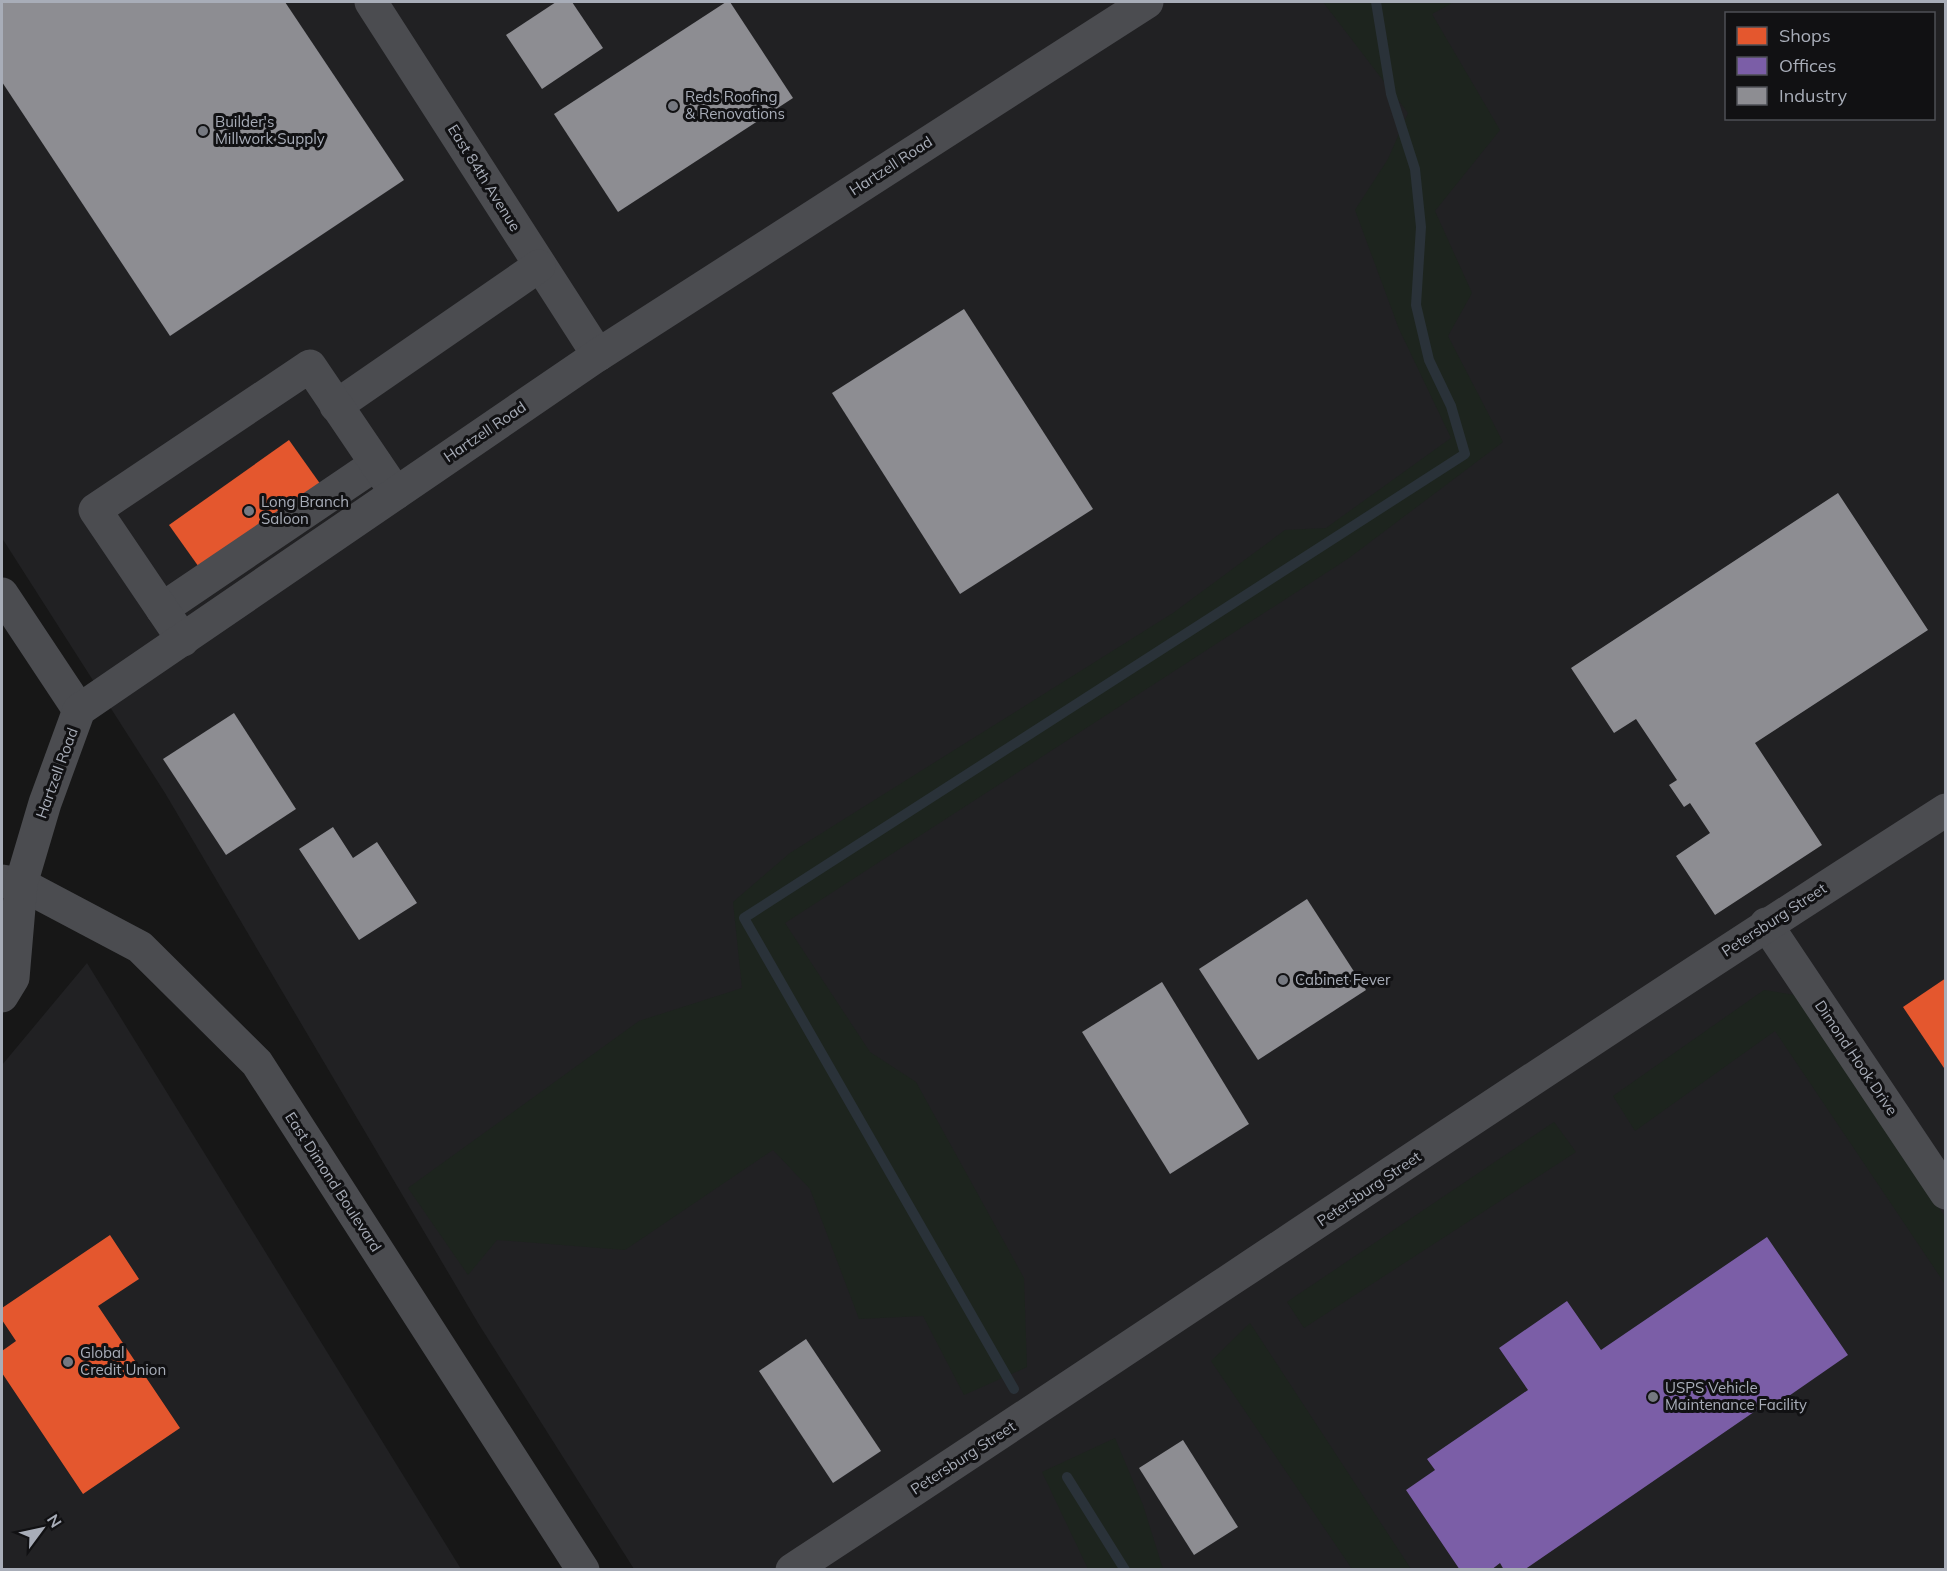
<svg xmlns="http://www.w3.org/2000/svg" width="1947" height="1571" font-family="Mulish,sans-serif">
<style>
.built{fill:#212123;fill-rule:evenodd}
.green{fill:#1d241e}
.shops{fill:#e4572e}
.offices{fill:#7b5ea7}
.industry{fill:#8d8d92}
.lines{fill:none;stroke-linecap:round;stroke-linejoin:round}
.stream{stroke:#2a3239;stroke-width:10}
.minor{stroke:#4b4c50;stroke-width:33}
.poi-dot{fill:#757880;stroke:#111113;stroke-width:2}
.labels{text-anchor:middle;stroke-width:6;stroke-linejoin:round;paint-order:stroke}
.poi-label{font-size:15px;fill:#a8adb8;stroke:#111113;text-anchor:start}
.street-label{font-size:15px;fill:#a8adb8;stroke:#111113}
</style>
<rect width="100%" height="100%" fill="#171717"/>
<!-- built -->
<g class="built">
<path d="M2,2H1945V1569H634L478,1323L165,793L2,538ZM1726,14H1934V118H1726Z"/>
<polygon points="87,963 461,1569 2,1570 2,1065"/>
</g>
<!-- green -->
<g class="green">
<polygon points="1323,2 1454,2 1432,14 1500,130 1435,211 1472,293 1448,336 1503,442 1349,558 785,923 870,1052 916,1082 1024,1278 1027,1367 964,1395 923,1316 859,1319 810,1189 773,1150 625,1250 497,1240 468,1275 408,1188 639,1021 742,988 733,902 790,853 1173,613 1285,530 1326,528 1451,438 1399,329 1355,210 1388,159 1408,113"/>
<polygon points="1764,990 1801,996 1945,1217 1945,1284 1775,1031 1635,1131 1613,1096"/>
<polygon points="1554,1122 1576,1152 1304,1328 1287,1302"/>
<polygon points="1250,1323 1411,1569 1352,1569 1211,1361"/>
<polygon points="1115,1438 1143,1505 1163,1569 1088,1569 1042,1472"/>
</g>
<!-- shops -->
<g class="shops">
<polygon points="289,440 321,485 201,570 169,525"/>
<polygon points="1946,978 1946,1071 1903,1007"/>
<polygon points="110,1235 139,1279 98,1306 180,1428 83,1494 2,1373 2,1351 16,1341 2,1320 2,1308"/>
</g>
<!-- offices -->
<polygon class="offices" points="1767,1237 1848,1355 1770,1409 1767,1403 1524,1570 1504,1570 1500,1563 1491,1570 1460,1570 1406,1490 1435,1470 1427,1459 1528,1390 1499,1348 1567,1301 1601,1350"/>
<!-- industry -->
<g class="industry">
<polygon points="2,2 285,2 404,180 170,336 2,82"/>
<polygon points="556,2 572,2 603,48 542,89 506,35"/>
<polygon points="726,2 730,2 793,98 618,212 554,114"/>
<polygon points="964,309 1093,509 960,594 832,393"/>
<polygon points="1838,493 1928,630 1755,743 1822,845 1715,915 1676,856 1710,833 1690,803 1684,807 1669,785 1677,780 1636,719 1614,733 1571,668"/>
<polygon points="234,713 296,809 226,855 163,759"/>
<polygon points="333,827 353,858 377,842 417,903 359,940 299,849"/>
<polygon points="1307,899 1366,990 1258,1060 1199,969"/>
<polygon points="1162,982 1249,1124 1170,1174 1082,1032"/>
<polygon points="806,1339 881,1451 833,1483 759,1371"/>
<polygon points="1183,1440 1238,1527 1194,1555 1139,1468"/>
</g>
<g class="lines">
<!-- stream -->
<g class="stream">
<polyline points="1014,1389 744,918 1465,454 1451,406 1429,360 1416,305 1421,227 1415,169 1391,94 1376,2"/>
<polyline points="1067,1477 1125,1570"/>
</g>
<!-- minor -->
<g class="minor">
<polyline points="371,2 598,355"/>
<polyline points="336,406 539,266"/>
<polyline points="2,594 79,710"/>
<polyline points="162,609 376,464"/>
<polyline points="183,640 95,510 310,366 396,493"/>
<polyline points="2,881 21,884 140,947 257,1063 583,1570"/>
<polyline points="1766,924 1946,1193"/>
<polyline points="2,996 13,978 21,884 45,803 79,710 598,355 1147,2"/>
<path d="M792,1570C1178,1317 1558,1058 1946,810"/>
</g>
</g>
<!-- markers -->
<g class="poi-dot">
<circle cx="673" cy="106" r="6"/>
<circle cx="203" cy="131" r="6"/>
<circle cx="249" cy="511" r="6"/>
<circle cx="1283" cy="980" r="6"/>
<circle cx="68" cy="1362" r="6"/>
<circle cx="1653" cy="1397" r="6"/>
</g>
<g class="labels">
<!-- poi labels -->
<g class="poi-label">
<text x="685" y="102">Reds Roofing<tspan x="685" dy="17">&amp; Renovations</tspan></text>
<text x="215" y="127">Builder's<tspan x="215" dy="17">Millwork Supply</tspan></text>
<text x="261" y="507">Long Branch<tspan x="261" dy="17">Saloon</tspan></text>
<text x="1295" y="985">Cabinet Fever</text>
<text x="80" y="1358">Global<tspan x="80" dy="17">Credit Union</tspan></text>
<text x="1665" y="1393">USPS Vehicle<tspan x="1665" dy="17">Maintenance Facility</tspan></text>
</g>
<!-- street labels -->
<g class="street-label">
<text transform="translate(891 166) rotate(-33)" y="5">Hartzell Road</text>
<text transform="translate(484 178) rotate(58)" y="5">East 84th Avenue</text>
<text transform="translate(485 432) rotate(-34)" y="5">Hartzell Road</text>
<text transform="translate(57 773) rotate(-70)" y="5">Hartzell Road</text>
<text transform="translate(1774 920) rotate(-33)" y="5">Petersburg Street</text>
<text transform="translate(1856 1058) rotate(56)" y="5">Dimond Hook Drive</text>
<text transform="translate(333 1182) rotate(57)" y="5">East Dimond Boulevard</text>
<text transform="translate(1369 1189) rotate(-34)" y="5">Petersburg Street</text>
<text transform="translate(963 1458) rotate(-33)" y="5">Petersburg Street</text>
</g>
</g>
<!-- border -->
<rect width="1947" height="1571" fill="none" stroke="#a8adb8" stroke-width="6"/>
<!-- legend -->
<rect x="1725" y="12" width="210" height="108" fill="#111113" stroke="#4d4f55" stroke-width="1.5"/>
<rect x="1737" y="27" width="30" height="18" fill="#e4572e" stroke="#4d4f55" stroke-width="1.5"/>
<text x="1779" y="42" font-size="18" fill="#a8adb8">Shops</text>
<rect x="1737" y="57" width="30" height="18" fill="#7b5ea7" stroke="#4d4f55" stroke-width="1.5"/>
<text x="1779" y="72" font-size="18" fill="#a8adb8">Offices</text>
<rect x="1737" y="87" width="30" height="18" fill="#8d8d92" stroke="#4d4f55" stroke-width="1.5"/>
<text x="1779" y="102" font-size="18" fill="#a8adb8">Industry</text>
<!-- north arrow -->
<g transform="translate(42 1529) rotate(57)" stroke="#111113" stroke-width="4.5" paint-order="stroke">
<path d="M0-4.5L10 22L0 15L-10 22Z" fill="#a8adb8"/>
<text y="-9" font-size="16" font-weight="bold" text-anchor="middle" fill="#a8adb8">N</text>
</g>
</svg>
